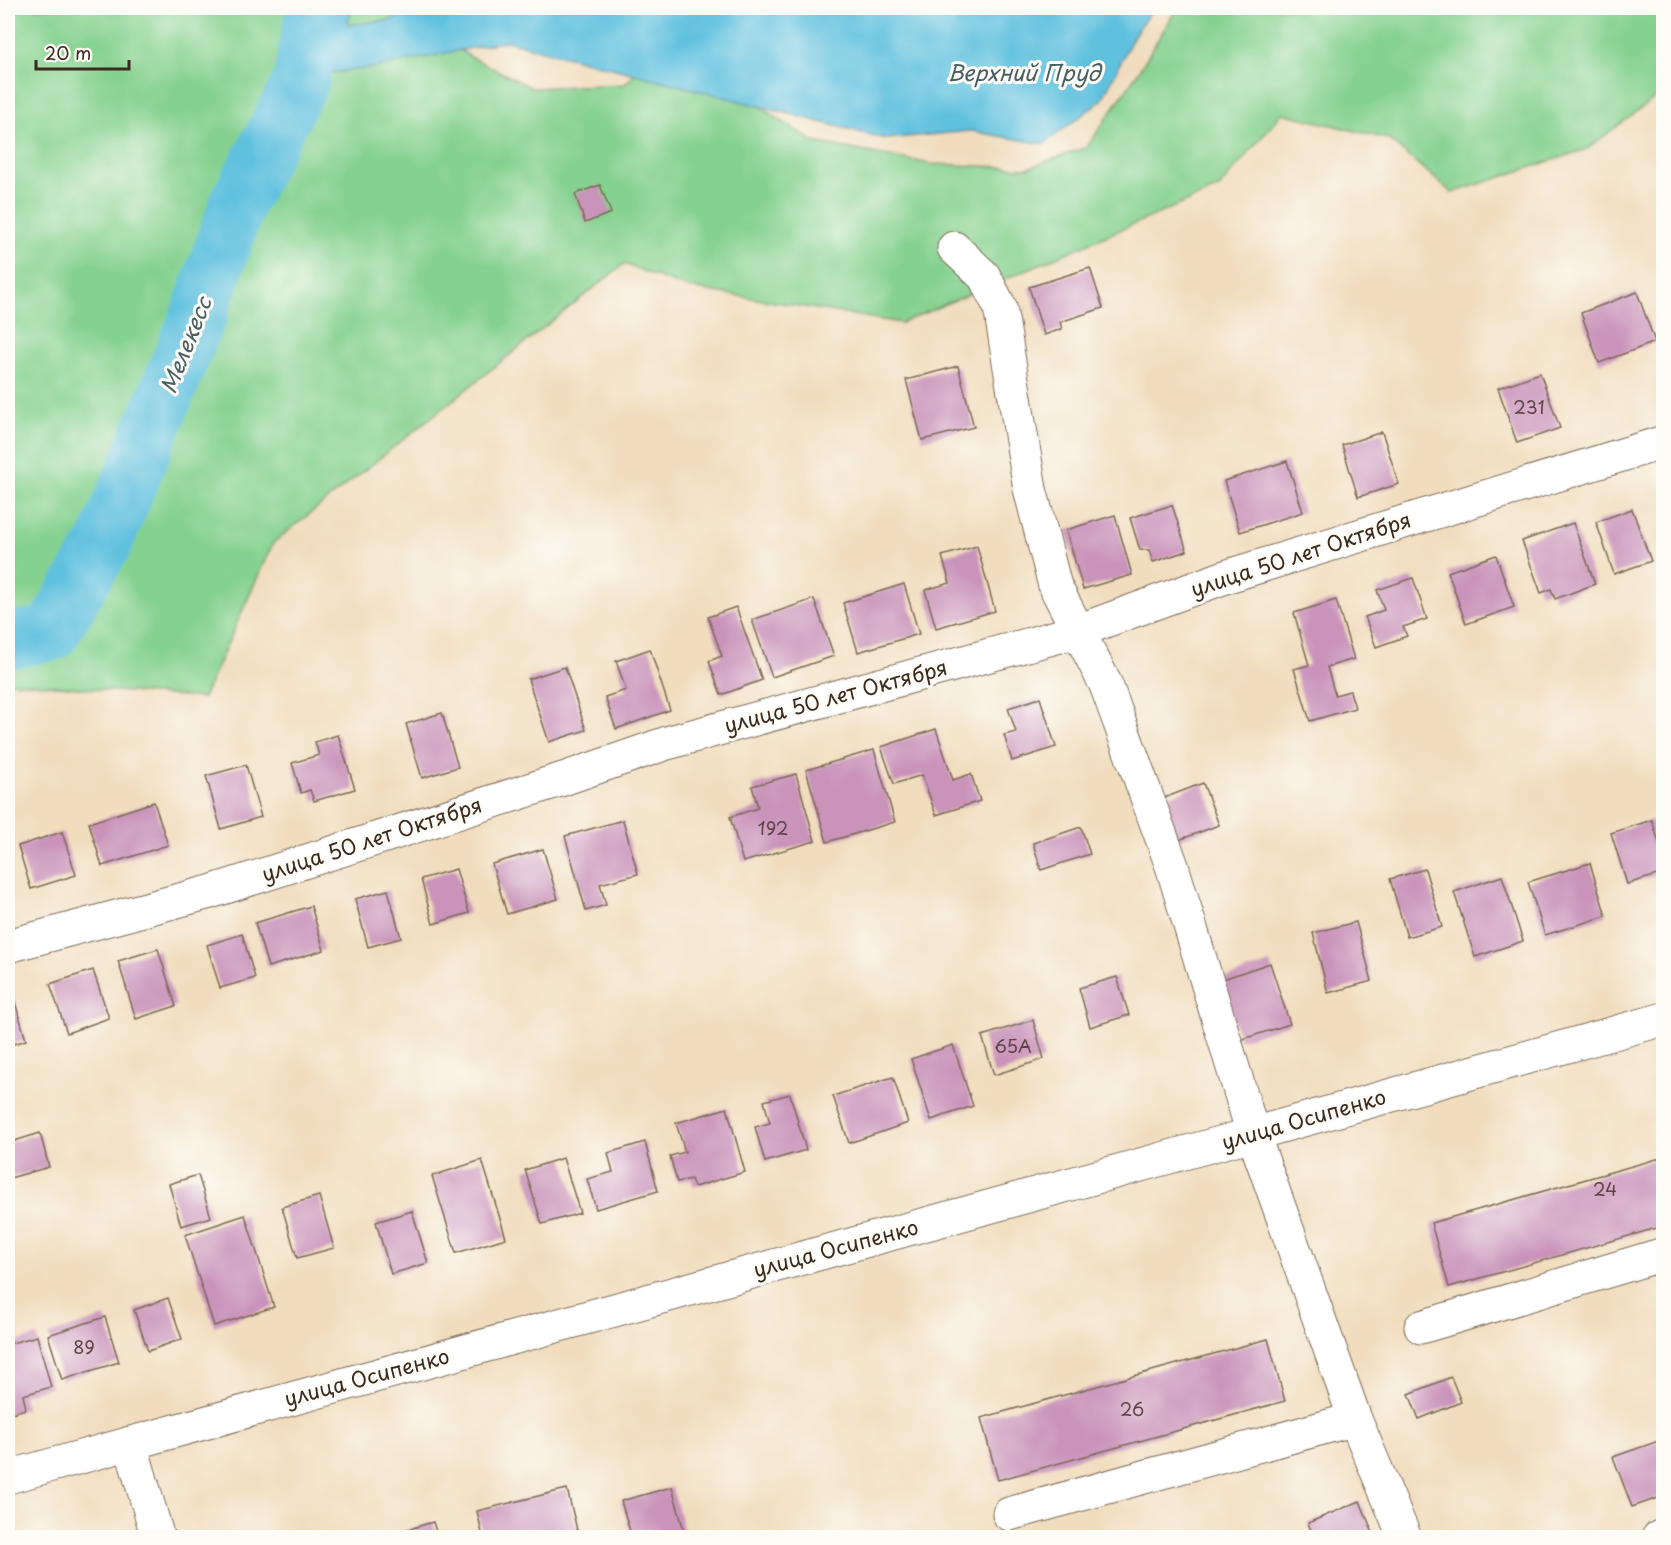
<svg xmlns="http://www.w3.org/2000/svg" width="1671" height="1545" font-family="'Playpen Sans',sans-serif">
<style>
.green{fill:#85d18f;stroke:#607e56;stroke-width:1.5}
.water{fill:#61c1df;stroke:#4e767e;stroke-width:1.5}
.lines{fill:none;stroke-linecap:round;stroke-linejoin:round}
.river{stroke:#61c1df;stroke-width:56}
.building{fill:#c993ba}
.minor-casing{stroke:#7b6956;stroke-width:35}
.minor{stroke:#fff;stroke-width:33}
.labels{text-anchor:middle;stroke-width:6;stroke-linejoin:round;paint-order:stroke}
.number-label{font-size:18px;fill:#5e4445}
.street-label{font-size:21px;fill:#3b2a1e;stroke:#fdfcf7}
.water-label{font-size:22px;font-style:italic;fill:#485f62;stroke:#fdfcf7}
</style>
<rect width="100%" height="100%" fill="#fdfcf7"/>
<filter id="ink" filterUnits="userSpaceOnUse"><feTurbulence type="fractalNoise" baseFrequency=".0167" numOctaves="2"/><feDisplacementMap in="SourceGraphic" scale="12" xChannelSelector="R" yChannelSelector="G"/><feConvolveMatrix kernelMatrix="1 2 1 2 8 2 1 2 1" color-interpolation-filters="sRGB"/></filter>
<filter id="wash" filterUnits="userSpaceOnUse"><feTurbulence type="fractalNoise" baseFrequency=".008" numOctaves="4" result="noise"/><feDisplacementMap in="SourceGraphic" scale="24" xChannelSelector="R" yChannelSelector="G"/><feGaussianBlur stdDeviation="1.35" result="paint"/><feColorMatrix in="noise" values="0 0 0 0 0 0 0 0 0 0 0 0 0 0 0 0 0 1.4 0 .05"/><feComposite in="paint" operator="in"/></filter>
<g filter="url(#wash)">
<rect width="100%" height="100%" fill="#f1ddbe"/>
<!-- green -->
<polygon class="green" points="8,8 398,8 471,57 532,88 625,84 695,13 746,98 814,142 931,164 1028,168 1087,147 1137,74 1177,8 1663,8 1664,91 1587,149 1452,193 1388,139 1282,113 1219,188 901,323 685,287 624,264 273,543 203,698 8,682"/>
<!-- water -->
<polygon class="water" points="293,8 351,8 348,25 391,20 415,8 1153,8 1134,35 1102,100 1044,144 971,131 886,139 507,41 372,68 279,79"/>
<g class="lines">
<!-- river -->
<polyline class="river" points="8,641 51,633 105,542 199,314 238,202 301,81 314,8"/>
</g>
<g id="blocks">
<!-- building -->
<g class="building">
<polygon points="600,185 611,213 585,223 575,194"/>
<polygon points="1090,268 1103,308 1060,322 1062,329 1044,335 1029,287"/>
<polygon points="1637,292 1655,342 1599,363 1581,313"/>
<polygon points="958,366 974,427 922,440 906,380"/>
<polygon points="1540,373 1560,428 1517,443 1498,388"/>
<polygon points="1382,432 1399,484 1358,497 1342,445"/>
<polygon points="1287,461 1303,512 1240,532 1224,481"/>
<polygon points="1172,505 1187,551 1153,562 1149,550 1140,550 1130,518"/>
<polygon points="1632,509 1651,561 1614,574 1596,522"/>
<polygon points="1115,515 1132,575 1083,589 1066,530"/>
<polygon points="1573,523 1595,584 1555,599 1551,589 1541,593 1522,541"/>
<polygon points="977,546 995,611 936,628 925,590 950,583 942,556"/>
<polygon points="1496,555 1514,607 1466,624 1448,572"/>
<polygon points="1413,578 1427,619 1403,627 1407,636 1376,647 1365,617 1384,610 1377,590"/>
<polygon points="904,584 919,634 858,652 843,603"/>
<polygon points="814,599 834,656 772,677 752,620"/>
<polygon points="1336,600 1354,659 1327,667 1335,695 1350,691 1355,708 1310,721 1294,669 1309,665 1294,613"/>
<polygon points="736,607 762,680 721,695 709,661 722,656 708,617"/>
<polygon points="650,649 670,710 616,729 605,697 626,690 616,661"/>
<polygon points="565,667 586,730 549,742 528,679"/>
<polygon points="1040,698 1056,747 1012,761 1004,735 1016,732 1008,708"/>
<polygon points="442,713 458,767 422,778 406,724"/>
<polygon points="936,729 953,780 971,774 980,801 936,815 922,775 894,784 881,747"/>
<polygon points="338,735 355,789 314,801 310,790 301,793 292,763 319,755 315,742"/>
<polygon points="874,750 895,822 827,842 806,770"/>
<polygon points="246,765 261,817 221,829 206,776"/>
<polygon points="796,774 815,841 743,862 730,817 758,808 752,786"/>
<polygon points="1203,783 1219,825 1176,841 1159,800"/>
<polygon points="154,802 168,845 102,866 89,823"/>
<polygon points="623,820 638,874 600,884 606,905 586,911 565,836"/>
<polygon points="1652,820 1664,859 1664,873 1627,884 1611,833"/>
<polygon points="1081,827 1090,854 1041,870 1033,843"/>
<polygon points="62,832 76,875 31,889 18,846"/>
<polygon points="543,849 558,899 507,914 492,864"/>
<polygon points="1590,863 1606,916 1545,935 1528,882"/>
<polygon points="456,869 469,913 433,924 421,879"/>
<polygon points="1425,869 1442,927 1407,937 1390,879"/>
<polygon points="1502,876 1523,941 1475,957 1454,892"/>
<polygon points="388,890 401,938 368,947 355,899"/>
<polygon points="311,906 324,950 268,967 255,923"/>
<polygon points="1356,922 1372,981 1328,993 1313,933"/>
<polygon points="242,934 255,978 220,988 207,945"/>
<polygon points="158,949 176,1006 136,1019 118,961"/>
<polygon points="1270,963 1290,1024 1240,1040 1220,980"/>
<polygon points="93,970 109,1018 67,1033 50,984"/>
<polygon points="1117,977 1129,1015 1090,1027 1079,988"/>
<polygon points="13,995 26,1040 8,1046 8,996"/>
<polygon points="1033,1020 1044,1059 994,1075 982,1036"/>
<polygon points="953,1045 973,1106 931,1120 911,1059"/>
<polygon points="893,1077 908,1123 849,1143 833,1096"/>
<polygon points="790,1094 806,1150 765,1162 755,1127 770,1123 764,1101"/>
<polygon points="727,1108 745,1172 694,1187 691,1179 677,1182 670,1156 685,1152 676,1123"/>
<polygon points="40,1133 49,1167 10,1178 8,1169 8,1143"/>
<polygon points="645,1142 658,1191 596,1209 587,1179 613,1172 608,1153"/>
<polygon points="1664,1157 1664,1226 1449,1287 1431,1223"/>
<polygon points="563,1158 580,1213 542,1224 525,1170"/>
<polygon points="482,1160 506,1238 456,1253 432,1176"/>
<polygon points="198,1175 211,1217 181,1226 169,1184"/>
<polygon points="319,1196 334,1248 297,1258 282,1207"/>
<polygon points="412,1211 428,1263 391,1274 376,1222"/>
<polygon points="245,1215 274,1307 214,1326 185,1235"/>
<polygon points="168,1298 182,1339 148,1351 134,1310"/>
<polygon points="105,1317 119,1362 62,1380 48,1335"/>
<polygon points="37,1336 51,1387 23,1395 26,1409 8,1414 8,1344"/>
<polygon points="1268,1339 1285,1401 998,1480 981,1418"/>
<polygon points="1451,1377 1461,1402 1419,1419 1409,1394"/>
<polygon points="1664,1439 1664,1496 1632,1507 1613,1457"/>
<polygon points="672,1487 686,1538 632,1538 621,1501"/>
<polygon points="567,1489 579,1538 483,1538 477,1511"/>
<polygon points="1360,1501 1375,1538 1314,1538 1308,1523"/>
<polygon points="433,1522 438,1538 382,1538 382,1537"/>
</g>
</g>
</g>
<g filter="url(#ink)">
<use href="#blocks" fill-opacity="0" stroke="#7b6956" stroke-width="1.5"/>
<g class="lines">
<!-- minor casing -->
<g class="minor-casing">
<g id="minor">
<polyline points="954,248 984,276 1000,307 1030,489 1055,586 1106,685 1172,866 1253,1134 1355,1419 1405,1538"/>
<polyline points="8,946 210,892 563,779 667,743 1078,631 1228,576 1664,442"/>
<polyline points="1421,1327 1664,1254"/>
<polyline points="130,1443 158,1538"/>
<polyline points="8,1477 1253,1134 1664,1019"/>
<polyline points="1009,1514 1355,1419"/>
<polyline points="1658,1538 1664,1535"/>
</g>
</g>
<!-- minor -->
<use href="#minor" class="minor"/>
</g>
</g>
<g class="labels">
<!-- number labels -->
<g class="number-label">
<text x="1529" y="414">231</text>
<text x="773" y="835">192</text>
<text x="1013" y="1053">65А</text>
<text x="1605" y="1196">24</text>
<text x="84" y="1354">89</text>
<text x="1132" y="1416">26</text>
</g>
<!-- street labels -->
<g class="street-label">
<text transform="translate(1301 555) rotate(-18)" y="7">улица 50 лет Октября</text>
<text transform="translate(836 697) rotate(-15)" y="7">улица 50 лет Октября</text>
<text transform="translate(372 840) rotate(-18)" y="7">улица 50 лет Октября</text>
<text transform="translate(1304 1120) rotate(-16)" y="7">улица Осипенко</text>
<text transform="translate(836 1249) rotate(-15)" y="7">улица Осипенко</text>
<text transform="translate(367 1378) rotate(-15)" y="7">улица Осипенко</text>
</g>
<!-- water labels -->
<g class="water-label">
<text x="1024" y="81">Верхний Пруд</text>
<text transform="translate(186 345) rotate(-68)" y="8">Мелекесс</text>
</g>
</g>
<!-- margin -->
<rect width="1671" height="1545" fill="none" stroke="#fdfcf7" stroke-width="30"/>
<!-- scale -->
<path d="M36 60v9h93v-9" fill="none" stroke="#3b2a1e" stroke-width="3"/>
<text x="45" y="60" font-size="18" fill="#3b2a1e" stroke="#fdfcf7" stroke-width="4.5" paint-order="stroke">20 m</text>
</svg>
